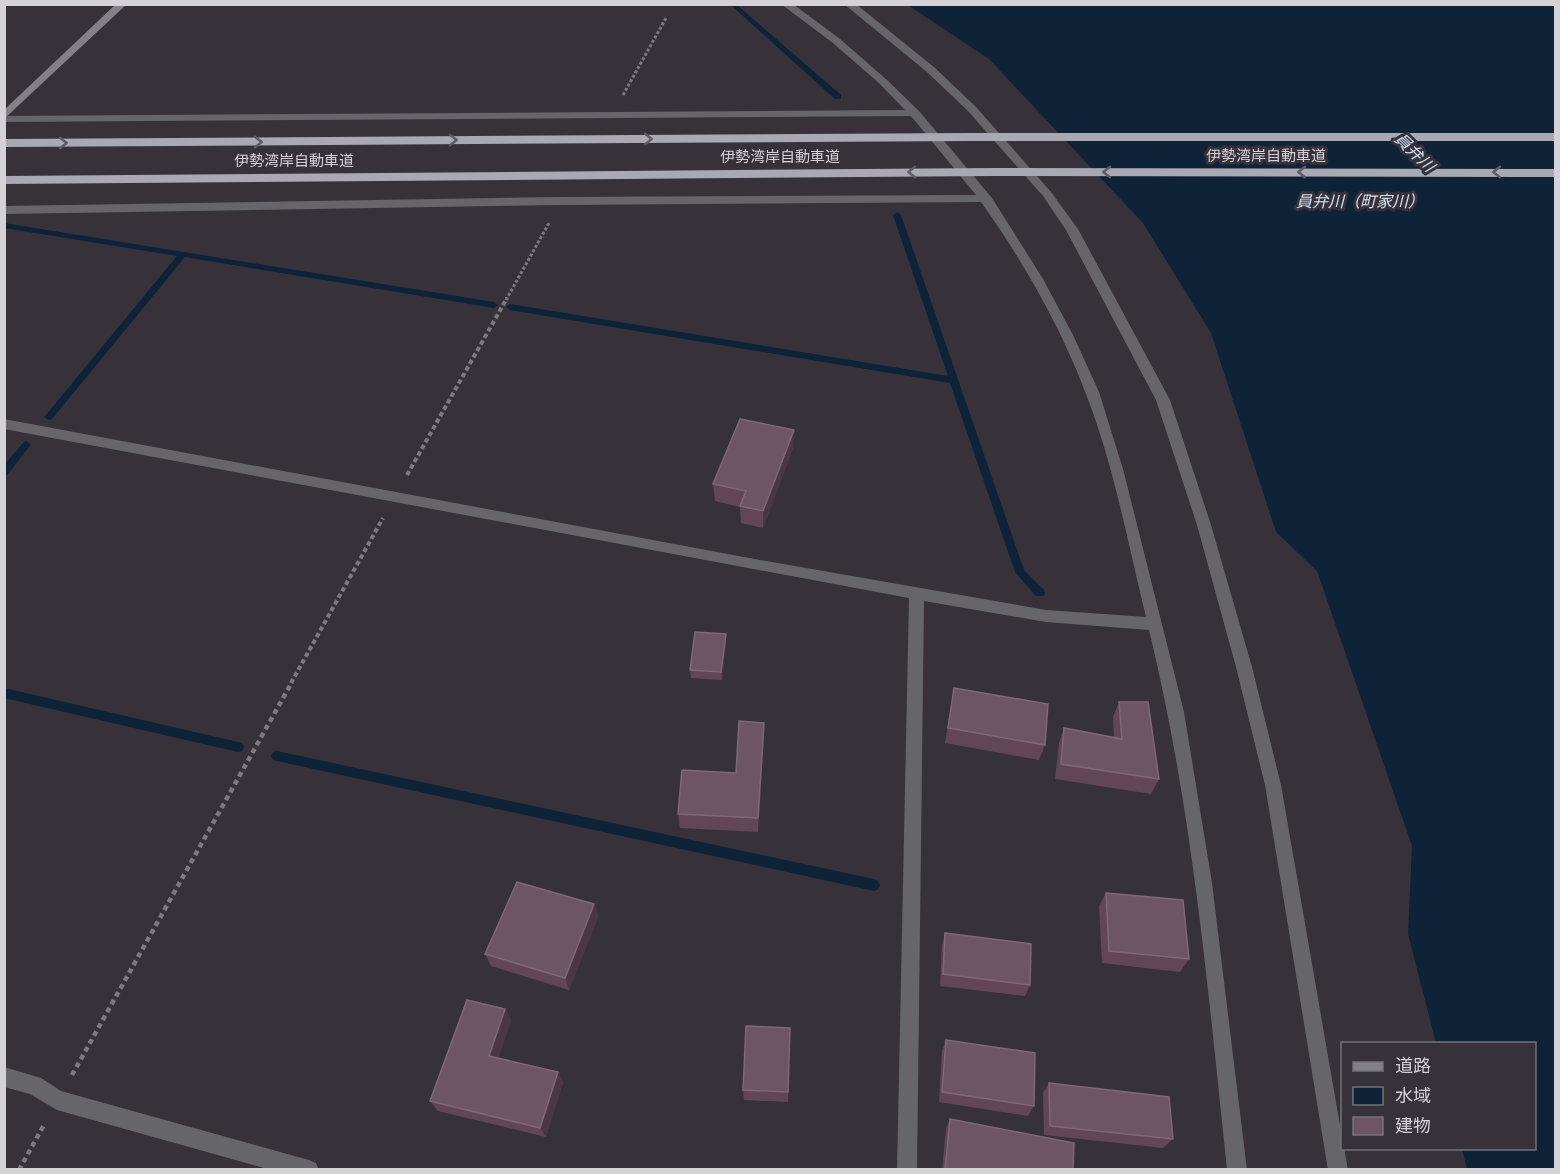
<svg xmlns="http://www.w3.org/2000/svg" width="1560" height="1174" font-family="Barlow,'Noto Sans JP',sans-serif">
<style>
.water{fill:#0e2238}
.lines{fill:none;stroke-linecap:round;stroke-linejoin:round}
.stream{fill:#0e2238;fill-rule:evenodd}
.path-far2{stroke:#7d797f;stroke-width:3;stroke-dasharray:3 2;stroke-linecap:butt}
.path-far1{stroke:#7d797f;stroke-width:4;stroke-dasharray:4.5 3;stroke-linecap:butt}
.path{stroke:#7d797f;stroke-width:4.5;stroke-dasharray:5 4;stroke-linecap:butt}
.street{fill:#66666a;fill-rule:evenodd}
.secondary{fill:#818187;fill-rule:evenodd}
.highway{fill:#a8a9b2;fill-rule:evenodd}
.wall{fill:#624656}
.shaded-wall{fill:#4b3744}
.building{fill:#6e5564;stroke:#7e6876;stroke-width:1.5}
.oneway{stroke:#5f5c63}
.labels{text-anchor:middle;stroke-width:6;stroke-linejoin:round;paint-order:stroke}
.far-street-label{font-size:15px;fill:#d5d2d7;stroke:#373239}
.far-water-label{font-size:16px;font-style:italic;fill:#d3e4f7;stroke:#373239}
</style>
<rect width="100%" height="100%" fill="#373239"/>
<!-- water -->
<polygon class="water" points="908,5 1555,5 1555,1169 1467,1169 1462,1149 1534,1148 1534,1044 1436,1043 1408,934 1412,846 1317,571 1276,532 1211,333 1143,223 989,59"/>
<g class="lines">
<!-- stream -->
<g class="stream">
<polygon points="726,4 737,5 841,95 841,99 835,99 733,7"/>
<polygon points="897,212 901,215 1024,570 1044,590 1045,593 1044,596 1036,596 1015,572 950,383 510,310 506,307 510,304 948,376 893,215"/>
<polygon points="4,223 494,302 498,305 494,308 185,257 52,419 49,420 44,417 46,415 177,256 4,228"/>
<polygon points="26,441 29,443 31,445 29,447 7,475 4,475 4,465 23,443"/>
<polygon points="4,688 238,742 242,743 244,747 242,751 238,752 4,698"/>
<polygon points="277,751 874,879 878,881 880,885 878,889 874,891 277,761 273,760 271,756 273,752"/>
</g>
<!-- path-far2 -->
<g class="path-far2">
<polyline points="623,95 666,18"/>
<polyline points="506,300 549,223"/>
</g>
<!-- path-far1 -->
<g class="path-far1">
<polyline points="407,475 507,298"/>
<polyline points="291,683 383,518"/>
</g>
<!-- path -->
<g class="path">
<polyline points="72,1075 292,682"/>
<polyline points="19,1170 45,1123"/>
</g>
<!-- street -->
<g class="street">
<path d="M781,4H793L840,39L887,80L919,111L971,173L992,198L1043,279L1073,335L1099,392L1123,469L1184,712L1212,883L1247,1170H1227C1208,989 1192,806 1149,630L1046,622L924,601L917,1170H897L909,598L4,429V419L766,561L1046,610L1146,617C1129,548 1116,477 1092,410C1066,336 1026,265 981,202L561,205L4,214V206L561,197L976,195L911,116L4,122V116L905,110L880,84L833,43Z"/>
<polygon points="844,4 856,4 935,68 976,107 1051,192 1078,229 1170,400 1211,525 1252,667 1281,785 1342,1137 1342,1148 1344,1148 1348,1170 1328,1170 1265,785 1236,667 1197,525 1156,400 1066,230 1043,196 968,111 927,72"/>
<polygon points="4,1067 41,1078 61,1091 309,1160 316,1163 319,1170 271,1170 57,1110 30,1094 4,1087"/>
</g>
<!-- secondary -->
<polygon class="secondary" points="116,4 127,4 4,119 4,110"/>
<!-- highway -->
<g class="highway">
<polygon points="970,133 1556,133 1556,141 970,141 4,147 4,139"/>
<polygon points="993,168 1556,169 1556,177 993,176 4,184 4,176"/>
</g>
</g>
<!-- wall -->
<g class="wall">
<polygon points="793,448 763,528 741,523 740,507 715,501 713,484"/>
<polygon points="726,642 722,680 691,678 690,670"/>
<polygon points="954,688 1045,745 1039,760 945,743"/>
<polygon points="1119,702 1159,779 1151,794 1055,779 1059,743 1064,728 1114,738 1113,717"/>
<polygon points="764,723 764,738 758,832 680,828 678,814 736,773"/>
<polygon points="1106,893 1189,959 1180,972 1102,963 1099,906"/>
<polygon points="594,904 598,917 569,990 491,966 485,954"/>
<polygon points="945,933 1030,985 1025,996 940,986 942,945"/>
<polygon points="505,1009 511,1020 498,1058 563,1082 546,1137 438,1111 430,1101"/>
<polygon points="790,1028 788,1102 744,1100 743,1090"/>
<polygon points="946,1040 1034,1106 1028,1116 939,1102 942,1051"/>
<polygon points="1049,1083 1173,1139 1163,1148 1044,1135 1043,1093"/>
<polygon points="950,1119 1073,1170 942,1170 946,1129"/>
</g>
<!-- shaded-wall -->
<g class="shaded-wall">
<polygon points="794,430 793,448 763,528 763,511"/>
<polygon points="726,634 726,642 722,680 721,672"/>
<polygon points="764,723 764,738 758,832 758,818"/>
<polygon points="594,904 598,917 569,990 565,978"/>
<polygon points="505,1009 511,1020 495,1066 489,1056"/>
<polygon points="558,1072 563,1082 546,1137 540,1128"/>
</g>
<!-- building -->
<g class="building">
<polygon points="740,419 794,430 763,511 740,506 746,491 713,484"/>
<polygon points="695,632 726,634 721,672 690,670"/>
<polygon points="954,688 1048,704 1045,745 948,728"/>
<polygon points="1119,702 1148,702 1159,779 1061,764 1064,728 1122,739"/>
<polygon points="739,721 764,723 758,818 678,814 682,770 736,773"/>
<polygon points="517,882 594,904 565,978 485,954"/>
<polygon points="1106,893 1183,900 1189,959 1109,951"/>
<polygon points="945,933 1031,944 1030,985 943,974"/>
<polygon points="467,1000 505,1009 489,1056 558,1072 540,1128 430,1101"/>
<polygon points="746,1026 790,1028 788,1092 743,1090"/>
<polygon points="946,1040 1035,1053 1034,1106 942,1092"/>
<polygon points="1049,1083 1169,1097 1173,1139 1050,1126"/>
<polygon points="950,1119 1074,1143 1073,1170 945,1170"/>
</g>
<!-- one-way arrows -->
<defs><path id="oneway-chevron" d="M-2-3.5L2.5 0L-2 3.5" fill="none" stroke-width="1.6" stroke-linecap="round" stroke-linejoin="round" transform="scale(1.5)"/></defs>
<g class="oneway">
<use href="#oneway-chevron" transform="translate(648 139)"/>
<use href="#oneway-chevron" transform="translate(453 140)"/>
<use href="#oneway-chevron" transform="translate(258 142)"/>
<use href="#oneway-chevron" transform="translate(63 143)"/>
<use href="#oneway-chevron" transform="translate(912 172) rotate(180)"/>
<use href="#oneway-chevron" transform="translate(1107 172) rotate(-180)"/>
<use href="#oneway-chevron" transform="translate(1302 172) rotate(-180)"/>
<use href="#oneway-chevron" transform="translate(1497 172) rotate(-180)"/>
</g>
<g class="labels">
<!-- far-street labels -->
<g class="far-street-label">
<text x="1266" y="161">伊勢湾岸自動車道</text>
<text x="780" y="162">伊勢湾岸自動車道</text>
<text x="294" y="166">伊勢湾岸自動車道</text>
</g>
<!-- far-water labels -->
<g class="far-water-label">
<text transform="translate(1415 152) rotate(44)" y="6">員弁川</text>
<text x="1360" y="207">員弁川（町家川）</text>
</g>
</g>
<!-- border -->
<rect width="1560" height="1174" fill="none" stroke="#d5d2d7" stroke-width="12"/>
<!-- legend -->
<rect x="1341" y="1042" width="195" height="108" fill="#373239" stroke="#767278" stroke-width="1.5"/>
<rect x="1353" y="1062" width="30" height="9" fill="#818187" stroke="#767278" stroke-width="1.5"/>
<text x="1395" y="1072" font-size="18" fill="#d5d2d7">道路</text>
<rect x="1353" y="1087" width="30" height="18" fill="#0e2238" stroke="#767278" stroke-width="1.5"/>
<text x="1395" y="1102" font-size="18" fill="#d5d2d7">水域</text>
<rect x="1353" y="1117" width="30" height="18" fill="#6e5564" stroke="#767278" stroke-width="1.5"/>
<text x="1395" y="1132" font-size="18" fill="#d5d2d7">建物</text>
</svg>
